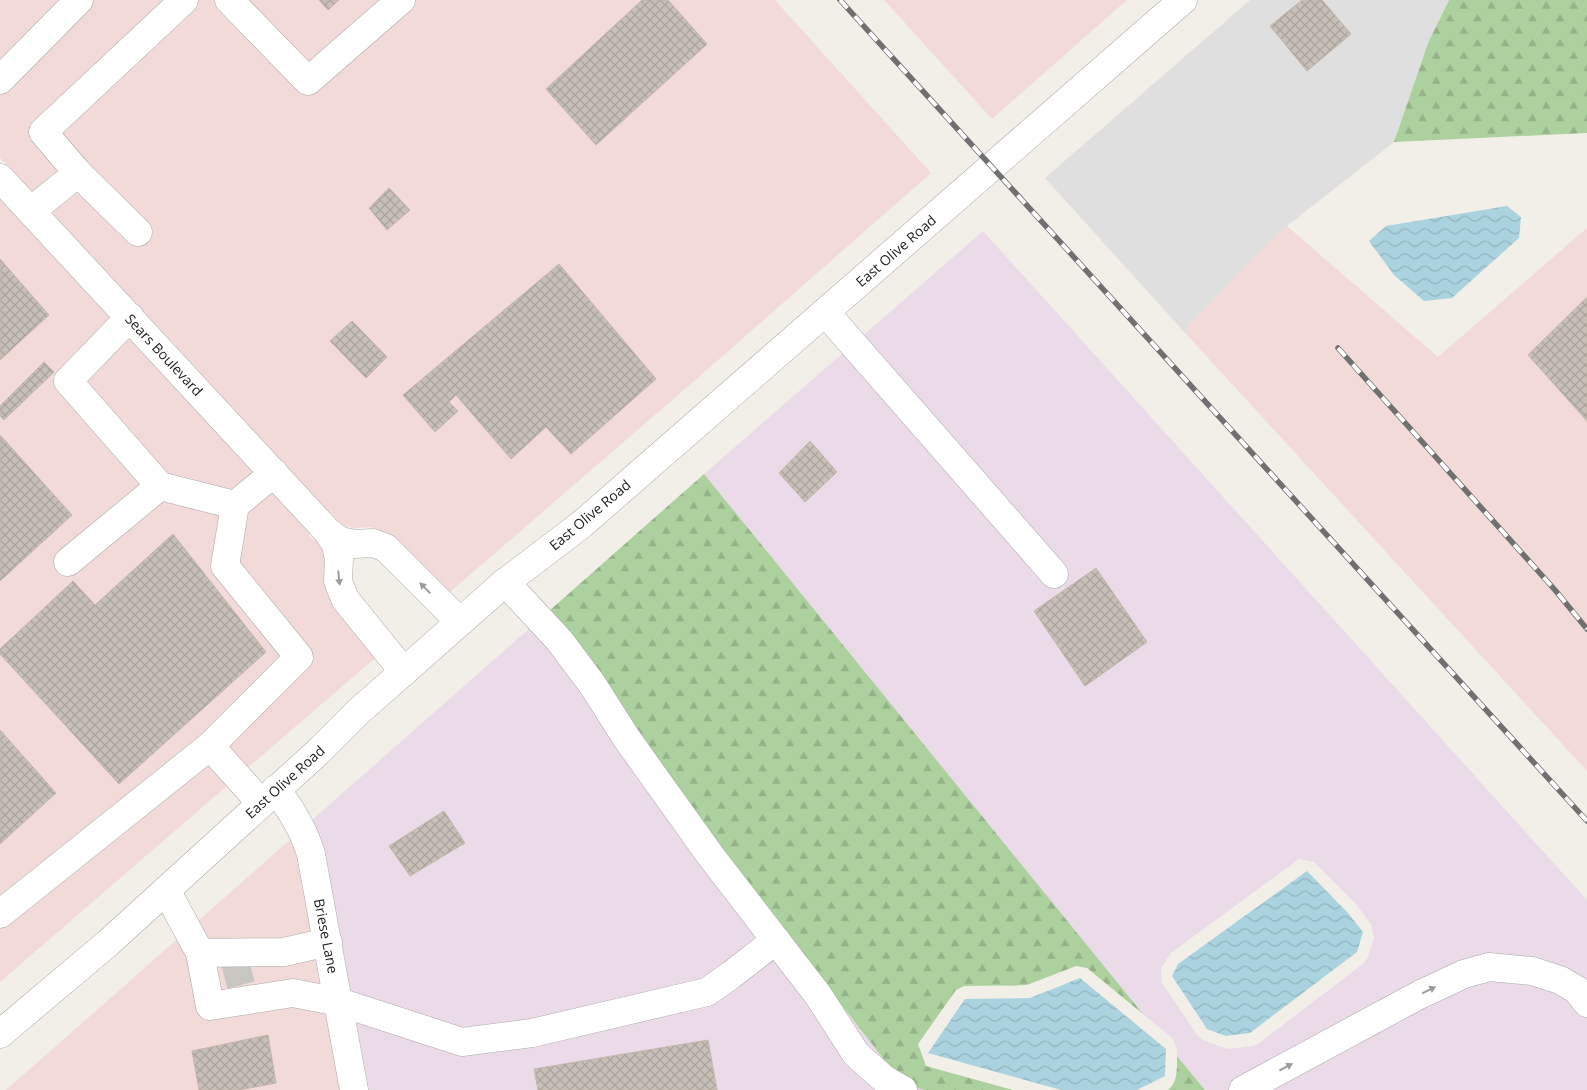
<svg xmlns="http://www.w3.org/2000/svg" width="1587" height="1090" font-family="'Open Sans',sans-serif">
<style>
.residential{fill:#e0dfdf}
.commercial{fill:#f2dad9}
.industrial{fill:#ebdbe8;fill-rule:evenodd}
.forest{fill:url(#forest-firs)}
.water{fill:url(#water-waves)}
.building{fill:url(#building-cross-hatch);stroke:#c4b6ab}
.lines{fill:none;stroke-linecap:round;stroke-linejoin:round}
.minor-tunnel{stroke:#c8c6c1;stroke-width:28;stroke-dasharray:28 14;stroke-linecap:butt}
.minor-casing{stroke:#a9a9a9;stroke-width:29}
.minor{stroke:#fff;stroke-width:28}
.rail-casing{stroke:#707070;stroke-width:5.5}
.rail{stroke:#fff;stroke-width:4;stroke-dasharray:11;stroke-linecap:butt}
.oneway{fill:#9c9c9c}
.labels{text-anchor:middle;stroke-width:4;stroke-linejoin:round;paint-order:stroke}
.street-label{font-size:14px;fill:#222;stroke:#fff}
</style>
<defs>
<pattern id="forest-firs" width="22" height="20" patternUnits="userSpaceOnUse" patternTransform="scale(1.25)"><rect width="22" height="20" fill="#add19e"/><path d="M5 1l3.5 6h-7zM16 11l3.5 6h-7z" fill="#95b388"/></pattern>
<pattern id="water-waves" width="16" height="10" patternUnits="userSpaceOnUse" patternTransform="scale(1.25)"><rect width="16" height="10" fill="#aad3df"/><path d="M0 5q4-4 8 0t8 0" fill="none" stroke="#92b5bf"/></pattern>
<pattern id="building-cross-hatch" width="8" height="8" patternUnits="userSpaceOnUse" patternTransform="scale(1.25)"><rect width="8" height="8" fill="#c7bfb8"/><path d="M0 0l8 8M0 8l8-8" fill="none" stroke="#aba49e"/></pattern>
</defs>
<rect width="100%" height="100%" fill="#f2efe9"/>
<!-- residential -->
<polygon class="residential" points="1250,0 1449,0 1428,43 1394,142 1278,233 1189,326 1186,334 1045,178"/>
<!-- commercial -->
<g class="commercial">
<polygon points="0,0 775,0 931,173 692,383 450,592 394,537 371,527 355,528 344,526 337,521 330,511 328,512 173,343 0,158"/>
<polygon points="884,0 1127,0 992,119"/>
<polygon points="0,199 310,533 309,536 319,543 323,550 325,559 324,581 332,604 375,658 0,982"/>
<polygon points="1287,226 1438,357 1587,228 1587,771 1186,334 1188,326 1278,233"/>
<polygon points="291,839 298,857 340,1090 6,1090"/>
</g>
<!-- industrial -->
<g class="industrial">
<path d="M983,231L1587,900V1090H1205L1177,1056V1050L1172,1038L1143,1014L704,474ZM1299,859L1314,862L1355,903L1371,924L1374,938L1368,957L1364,963L1258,1044L1253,1046L1228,1049L1205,1041L1198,1036L1162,983L1161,968L1171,953Z"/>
<polygon points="540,619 904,1085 925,1090 369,1090 325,852 320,836 312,820"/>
</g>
<!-- forest -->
<g class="forest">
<polygon points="1449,0 1587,0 1587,133 1394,142 1428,43"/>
<polygon points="704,474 1143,1014 1087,968 1076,966 1027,985 964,986 956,990 918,1044 926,1066 1013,1090 925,1090 904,1085 540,619"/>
<path d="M1177,1056L1205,1090H1168C1178,1082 1177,1069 1177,1056Z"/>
</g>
<!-- water -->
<g class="water">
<polygon points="1507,206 1521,217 1519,238 1452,298 1424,301 1394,275 1369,241 1386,226"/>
<polygon points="1307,871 1348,913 1363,932 1357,952 1250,1033 1226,1036 1207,1029 1172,976 1178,964"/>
<polygon points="1080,978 1166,1049 1165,1076 1137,1090 1061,1090 928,1053 965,999 1030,998"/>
</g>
<!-- building -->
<g class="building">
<polygon points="319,0 339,0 328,10"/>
<polygon points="642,0 668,0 707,44 596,145 546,89"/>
<polygon points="1302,0 1322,0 1351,34 1307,71 1270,26"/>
<polygon points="389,188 410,210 387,230 369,208"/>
<polygon points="0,259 49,315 0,360"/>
<polygon points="559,264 656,379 571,454 546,427 511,459 456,395 449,402 458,411 435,432 403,395"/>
<polygon points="1587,297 1587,421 1528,355"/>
<polygon points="352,321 387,357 366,378 330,341"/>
<polygon points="44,362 54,372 4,420 0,416 0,406"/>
<polygon points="0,435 72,515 0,581"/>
<polygon points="810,441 837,472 805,502 779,473"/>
<polygon points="173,534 266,652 119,784 0,654 0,649 73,581 95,605"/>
<polygon points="1096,568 1147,642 1085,686 1034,611"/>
<polygon points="0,730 56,793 0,844"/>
<polygon points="444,811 465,843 410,876 389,846"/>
<polygon points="268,1035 276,1083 239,1090 199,1090 192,1051"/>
<polygon points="708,1040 717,1090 538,1090 534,1069"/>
</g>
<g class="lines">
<!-- minor-tunnel -->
<polyline class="minor-tunnel" points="235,962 241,985"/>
<!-- minor casing -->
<g class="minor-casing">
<g id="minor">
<polyline points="229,0 308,81 401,0"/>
<polyline points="0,80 79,0"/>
<polyline points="0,178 328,532 336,545 339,559 338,581 345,599 404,672"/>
<polyline points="31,211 78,173"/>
<polyline points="138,232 78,173 43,132 184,0"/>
<polyline points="825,312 1054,574"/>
<polyline points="130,317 68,381 160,486 235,505"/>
<polyline points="328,532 340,541 355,544 373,543 386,548 460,622"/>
<polyline points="68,562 160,486"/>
<polyline points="505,582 559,640 592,684 627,739 710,855 818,995 856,1054 884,1079 903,1090"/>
<polyline points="210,746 299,657 225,566 235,505 274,473"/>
<path d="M276,789C291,810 304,830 311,854L354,1090"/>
<polyline points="166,890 200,953 284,952 328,942"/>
<polyline points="0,914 210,746 261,803"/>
<polyline points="200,953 210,1006 293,993 339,1002 462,1042 532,1033 707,992 731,975 776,940"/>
<polyline points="0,1034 108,943 318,752 358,712 502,585 582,524 1183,0"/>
<polyline points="1243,1090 1419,995 1464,974 1489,967 1532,971 1560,980 1577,990 1587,1003"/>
</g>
</g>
<!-- minor -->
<use href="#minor" class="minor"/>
<!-- rail casing -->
<g class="rail-casing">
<g id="rail">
<polyline points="840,0 1587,821"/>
<polyline points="1338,348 1555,590 1587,629"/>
</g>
</g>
<!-- rail -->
<use href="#rail" class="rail"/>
</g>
<!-- one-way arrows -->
<defs><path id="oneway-solid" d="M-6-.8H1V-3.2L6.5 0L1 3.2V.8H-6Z" transform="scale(1.25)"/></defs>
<g class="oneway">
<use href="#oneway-solid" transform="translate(339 578) rotate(84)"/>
<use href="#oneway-solid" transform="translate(425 588) rotate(-135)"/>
<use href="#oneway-solid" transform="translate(1429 990) rotate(-26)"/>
<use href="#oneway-solid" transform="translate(1286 1067) rotate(-28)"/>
</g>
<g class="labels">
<!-- street labels -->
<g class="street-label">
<text transform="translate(896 251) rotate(-41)" y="5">East Olive Road</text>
<text transform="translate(164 355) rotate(47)" y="5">Sears Boulevard</text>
<text transform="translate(590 515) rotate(-40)" y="5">East Olive Road</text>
<text transform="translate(285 782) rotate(-42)" y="5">East Olive Road</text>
<text transform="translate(326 936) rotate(79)" y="5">Briese Lane</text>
</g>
</g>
</svg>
